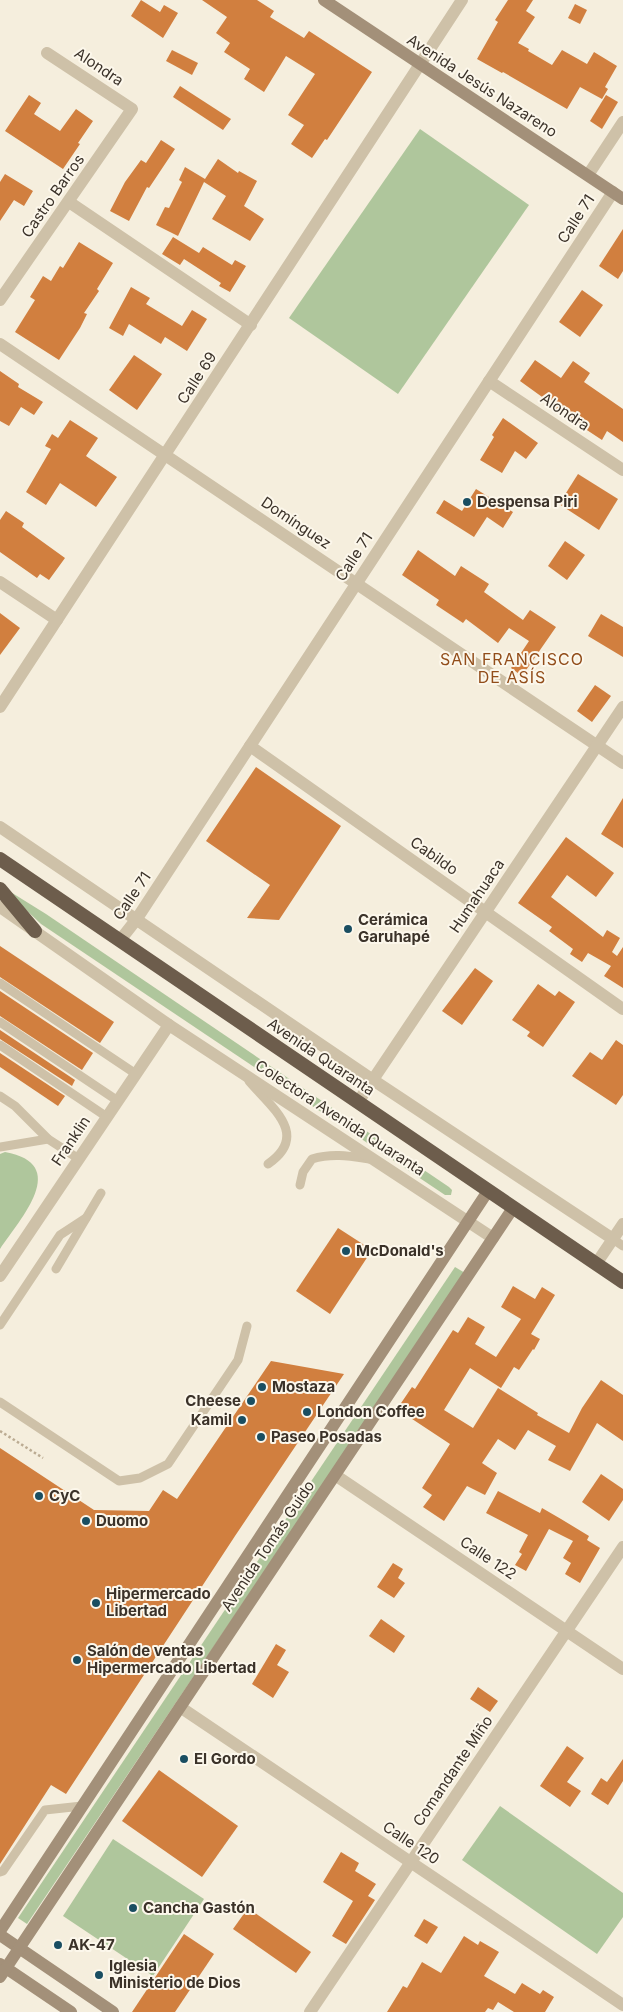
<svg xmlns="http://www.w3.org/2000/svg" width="623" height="2012" font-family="Inter,sans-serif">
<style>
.green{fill:#afc69c}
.building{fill:#d17f3f}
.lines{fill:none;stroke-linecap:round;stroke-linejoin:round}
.path{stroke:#bbab92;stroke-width:2.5;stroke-dasharray:2.5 2.5;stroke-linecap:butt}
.service{stroke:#cec1a8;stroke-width:9}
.minor{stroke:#cec1a8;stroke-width:12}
.secondary{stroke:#a39079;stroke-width:12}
.trunk{stroke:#6d5d4c;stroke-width:14}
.poi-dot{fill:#1a4e61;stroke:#fcf7eb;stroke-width:2}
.labels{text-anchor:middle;stroke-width:4;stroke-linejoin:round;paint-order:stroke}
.street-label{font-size:15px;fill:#3b3229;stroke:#fcf7eb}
.poi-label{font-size:15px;font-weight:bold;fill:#3b3229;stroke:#fcf7eb;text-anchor:start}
.neighbourhood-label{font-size:16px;letter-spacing:1px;fill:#924d1a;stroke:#fcf7eb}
</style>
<rect width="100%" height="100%" fill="#f5eedd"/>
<!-- green -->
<g class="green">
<polygon points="420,129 529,205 398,394 289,318"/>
<polygon points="1,886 46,914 449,1187 452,1190 451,1195 445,1195 41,924"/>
<path d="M5,1152C71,1164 21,1218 0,1249V1154Z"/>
<polygon points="455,1267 465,1273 27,1924 18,1918"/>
<polygon points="500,1806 623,1893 623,1917 597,1954 462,1860"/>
<polygon points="113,1839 204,1899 153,1976 63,1916"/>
</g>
<!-- building -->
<g class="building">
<polygon points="141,0 160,12 164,5 178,13 163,38 131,16"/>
<polygon points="202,0 257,0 274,11 270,17 304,38 309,31 372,72 327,140 325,139 312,158 291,144 304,125 288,115 315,74 286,56 264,92 244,79 250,69 224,52 230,43 216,33 227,17"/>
<polygon points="508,0 533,0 526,11 535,17 518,43 529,49 528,51 552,65 562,50 587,64 594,52 617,66 605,87 608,89 602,99 580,87 567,109 503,72 502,73 477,59 498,22 495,20"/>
<polygon points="575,4 587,10 580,24 568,18"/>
<polygon points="172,50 198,63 192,75 166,61"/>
<polygon points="180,86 231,119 223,130 173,97"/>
<polygon points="29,95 41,103 34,114 60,131 76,109 93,121 78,143 80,144 63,169 5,131"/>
<polygon points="606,95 618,102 602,129 590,121"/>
<polygon points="161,140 175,149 149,188 147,187 129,221 110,211 125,182 141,160 146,163"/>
<polygon points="218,159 238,173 239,171 257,181 244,206 264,219 250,241 212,219 226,196 204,182 178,236 156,225 165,207 169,208 182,182 179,180 185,167 205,179"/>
<polygon points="5,174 33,191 24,206 14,200 0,221 0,182"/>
<polygon points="623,229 623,271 618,279 599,266"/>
<polygon points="173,237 199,253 203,247 232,265 235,260 246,266 230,292 219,286 221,283 184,259 180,265 162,254"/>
<polygon points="79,242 113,263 97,289 99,291 84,313 87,314 80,328 59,360 15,332 35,300 30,297 43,276 51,281 60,266 63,268"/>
<polygon points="131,287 150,298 146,304 182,326 192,310 207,319 187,351 165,337 161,344 129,324 123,336 109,328"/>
<polygon points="582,290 603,305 580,337 559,322"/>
<polygon points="134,355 162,374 137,410 109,390"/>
<polygon points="535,360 561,378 573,361 590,373 584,382 623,409 623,442 607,431 602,440 555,409 556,407 520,381"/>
<polygon points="0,371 19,384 18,387 43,402 34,415 21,407 9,426 0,421"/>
<polygon points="503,418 538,443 526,459 515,451 502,473 480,460 494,437 492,435"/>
<polygon points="70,420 98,438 86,456 117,477 96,507 60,483 46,505 26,492 51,449 45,446 52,434 58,438"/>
<polygon points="578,474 618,499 599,530 559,504"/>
<polygon points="476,489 513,512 503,528 487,517 474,537 436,513 444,500 462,511"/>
<polygon points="6,511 24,523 22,527 65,558 49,580 40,574 37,578 0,552 0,520"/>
<polygon points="565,541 585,555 567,580 548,566"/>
<polygon points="418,550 455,576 461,566 489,584 484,592 523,620 530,610 556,627 522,676 511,668 529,641 509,628 498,643 466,619 463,623 436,605 439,600 402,575"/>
<polygon points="0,613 20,628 0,655"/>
<polygon points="601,614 623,627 623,657 588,636"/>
<polygon points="595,685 611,696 592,722 577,711"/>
<polygon points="256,767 341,826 279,920 247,918 270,885 206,841"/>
<polygon points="623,798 623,848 601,834"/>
<polygon points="566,837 614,873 596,897 567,875 551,897 603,937 607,930 620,938 612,952 617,956 623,947 623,988 604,976 611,966 588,953 582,962 570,954 573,949 549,931 552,927 518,903"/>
<polygon points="0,946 114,1022 100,1043 0,977"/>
<polygon points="475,968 493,981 462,1025 442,1011"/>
<polygon points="538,984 555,996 559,991 575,1002 543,1047 527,1036 530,1032 512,1020"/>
<polygon points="0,991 93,1053 82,1070 0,1016"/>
<polygon points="0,1030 75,1080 72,1086 0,1039"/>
<polygon points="616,1040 623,1045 623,1095 616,1105 572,1076 590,1052 602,1060"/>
<polygon points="0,1053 65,1096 58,1106 0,1067"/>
<polygon points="338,1228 372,1250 330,1314 296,1291"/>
<polygon points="513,1286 535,1299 542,1287 555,1295 531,1334 540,1339 534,1350 533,1349 519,1370 514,1367 501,1388 470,1368 444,1410 473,1428 498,1388 538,1413 537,1415 569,1433 582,1408 601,1380 623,1395 623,1441 597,1423 570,1471 548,1460 556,1446 528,1430 515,1450 498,1439 482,1463 497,1473 485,1495 467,1486 444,1521 423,1507 432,1495 422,1488 450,1444 397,1409 412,1387 415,1389 453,1330 458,1333 468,1317 485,1327 475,1344 496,1357 521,1319 501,1307"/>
<polygon points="271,1361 344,1374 235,1536 66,1794 51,1785 0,1864 0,1448 94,1510 149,1511 163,1490 177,1499"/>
<polygon points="601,1474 623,1489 623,1500 609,1521 582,1502"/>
<polygon points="498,1491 540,1513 542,1508 561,1519 589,1536 587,1540 600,1548 580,1583 565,1574 571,1563 563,1558 573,1541 549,1529 526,1571 515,1565 522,1554 519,1552 528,1535 486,1513"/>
<polygon points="393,1563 403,1569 398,1578 405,1583 394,1598 377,1587"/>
<polygon points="381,1619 405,1636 394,1653 369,1636"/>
<polygon points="276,1644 286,1650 277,1665 289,1672 273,1698 252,1684"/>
<polygon points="478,1687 498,1701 490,1712 470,1699"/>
<polygon points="567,1746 584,1758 567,1782 581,1791 570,1807 540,1786"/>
<polygon points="623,1759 623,1781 608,1805 591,1794 601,1778 607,1782"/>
<polygon points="159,1770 238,1826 202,1877 122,1821"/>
<polygon points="341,1852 359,1863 355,1871 376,1884 368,1896 375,1900 346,1944 332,1936 353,1901 323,1882"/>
<polygon points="248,1908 311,1952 296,1973 233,1929"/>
<polygon points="424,1919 438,1927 427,1944 414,1936"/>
<polygon points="184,1934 214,1954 175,2012 132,2012"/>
<polygon points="464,1936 478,1945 480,1941 499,1952 484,1976 515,1994 522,1983 540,1994 543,1990 554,1997 545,2012 514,2012 498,2002 493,2010 488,2008 485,2012 387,2012 403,1986 407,1988 422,1962 441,1973"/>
</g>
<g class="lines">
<!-- path -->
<polyline class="path" points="0,1431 43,1458"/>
<!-- service -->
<g class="service">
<polyline points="0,983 136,1074"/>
<polyline points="0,1022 118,1101"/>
<polyline points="0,1045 107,1117"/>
<path d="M249,1081C272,1108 310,1135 268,1164"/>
<polyline points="0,1096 15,1106 48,1139 79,1159"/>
<polyline points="0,1147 48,1139"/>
<path d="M300,1185L303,1172L312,1159C332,1153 349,1156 369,1159"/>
<polyline points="613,1239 623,1246"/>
<polyline points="56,1269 101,1193"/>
<polyline points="0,1325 60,1235 86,1218"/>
<polyline points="0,1402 119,1481 140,1478 168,1464 238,1360 247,1326"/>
<polyline points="0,1872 3,1871 45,1810 82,1806"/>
</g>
<!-- minor -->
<g class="minor">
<polyline points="588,175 623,122"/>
<polyline points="69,202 251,325"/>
<polyline points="0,300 132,109 47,53"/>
<polyline points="0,344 623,763"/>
<polyline points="489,381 623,470"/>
<polyline points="0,582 57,620"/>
<polyline points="0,707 462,0"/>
<polyline points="250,746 623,1009"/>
<polyline points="0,827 373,1080 613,1239"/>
<polyline points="0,907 169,1025 493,1238"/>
<polyline points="121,939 136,920 613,192"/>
<polyline points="358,1102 623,707"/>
<polyline points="596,1264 623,1224"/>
<polyline points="0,1276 169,1025"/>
<polyline points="335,1475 623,1669"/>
<polyline points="180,1707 623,2005"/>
<polyline points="310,2012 623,1547"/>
</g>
<!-- secondary -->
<g class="secondary">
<polyline points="324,0 623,199"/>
<polyline points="0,1931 488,1191"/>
<polyline points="0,1935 113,2012"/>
<polyline points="0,1964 71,2012"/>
<polyline points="0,1977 513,1208"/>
</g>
<!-- trunk -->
<g class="trunk">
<polyline points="0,859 623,1282"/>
<polyline points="0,889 35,931"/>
</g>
</g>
<!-- markers -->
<g class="poi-dot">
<circle cx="467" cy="502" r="5"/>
<circle cx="348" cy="929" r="5"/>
<circle cx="346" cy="1251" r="5"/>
<circle cx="262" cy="1387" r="5"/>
<circle cx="251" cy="1401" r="5"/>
<circle cx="307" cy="1412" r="5"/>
<circle cx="242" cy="1420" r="5"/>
<circle cx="261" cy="1437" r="5"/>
<circle cx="39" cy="1496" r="5"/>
<circle cx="86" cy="1521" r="5"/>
<circle cx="96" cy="1603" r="5"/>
<circle cx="77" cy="1660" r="5"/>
<circle cx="184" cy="1759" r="5"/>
<circle cx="133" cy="1908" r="5"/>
<circle cx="58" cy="1945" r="5"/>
<circle cx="99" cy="1975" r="5"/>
</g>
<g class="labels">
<!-- street labels -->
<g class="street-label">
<text transform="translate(99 67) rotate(34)" y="5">Alondra</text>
<text transform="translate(482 86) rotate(33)" y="5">Avenida Jesús Nazareno</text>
<text transform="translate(53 196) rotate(-55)" y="5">Castro Barros</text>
<text transform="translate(576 219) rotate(-57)" y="5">Calle 71</text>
<text transform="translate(197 378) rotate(-57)" y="5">Calle 69</text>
<text transform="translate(565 412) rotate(34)" y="5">Alondra</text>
<text transform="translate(296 523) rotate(34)" y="5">Domínguez</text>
<text transform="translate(354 557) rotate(-57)" y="5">Calle 71</text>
<text transform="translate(434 856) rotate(35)" y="5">Cabildo</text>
<text transform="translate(132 896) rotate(-56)" y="5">Calle 71</text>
<text transform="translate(477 896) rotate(-56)" y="5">Humahuaca</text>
<text transform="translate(321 1057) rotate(34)" y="5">Avenida Quaranta</text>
<text transform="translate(340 1118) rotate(33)" y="5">Colectora Avenida Quaranta</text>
<text transform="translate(71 1141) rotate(-56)" y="5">Franklin</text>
<text transform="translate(268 1546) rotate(-56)" y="5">Avenida Tomás Guido</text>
<text transform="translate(488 1558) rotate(34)" y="5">Calle 122</text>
<text transform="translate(453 1771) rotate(-56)" y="5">Comandante Miño</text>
<text transform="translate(411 1843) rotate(34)" y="5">Calle 120</text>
</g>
<!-- poi labels -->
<g class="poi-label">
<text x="477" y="507">Despensa Piri</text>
<text x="358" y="925">Cerámica<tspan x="358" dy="17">Garuhapé</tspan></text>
<text x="356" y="1256">McDonald's</text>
<text x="272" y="1392">Mostaza</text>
<text x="241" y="1406" text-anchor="end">Cheese</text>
<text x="317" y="1417">London Coffee</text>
<text x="232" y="1425" text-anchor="end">Kamil</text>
<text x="271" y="1442">Paseo Posadas</text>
<text x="49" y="1501">CyC</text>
<text x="96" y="1526">Duomo</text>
<text x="106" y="1599">Hipermercado<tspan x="106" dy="17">Libertad</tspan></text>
<text x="87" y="1656">Salón de ventas<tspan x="87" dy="17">Hipermercado Libertad</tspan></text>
<text x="194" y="1764">El Gordo</text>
<text x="143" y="1913">Cancha Gastón</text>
<text x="68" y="1950">AK-47</text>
<text x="109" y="1971">Iglesia<tspan x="109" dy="17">Ministerio de Dios</tspan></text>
</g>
<!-- neighbourhood labels -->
<g class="neighbourhood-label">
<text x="512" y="665">SAN FRANCISCO<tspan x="512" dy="18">DE ASÍS</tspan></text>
</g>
</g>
</svg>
